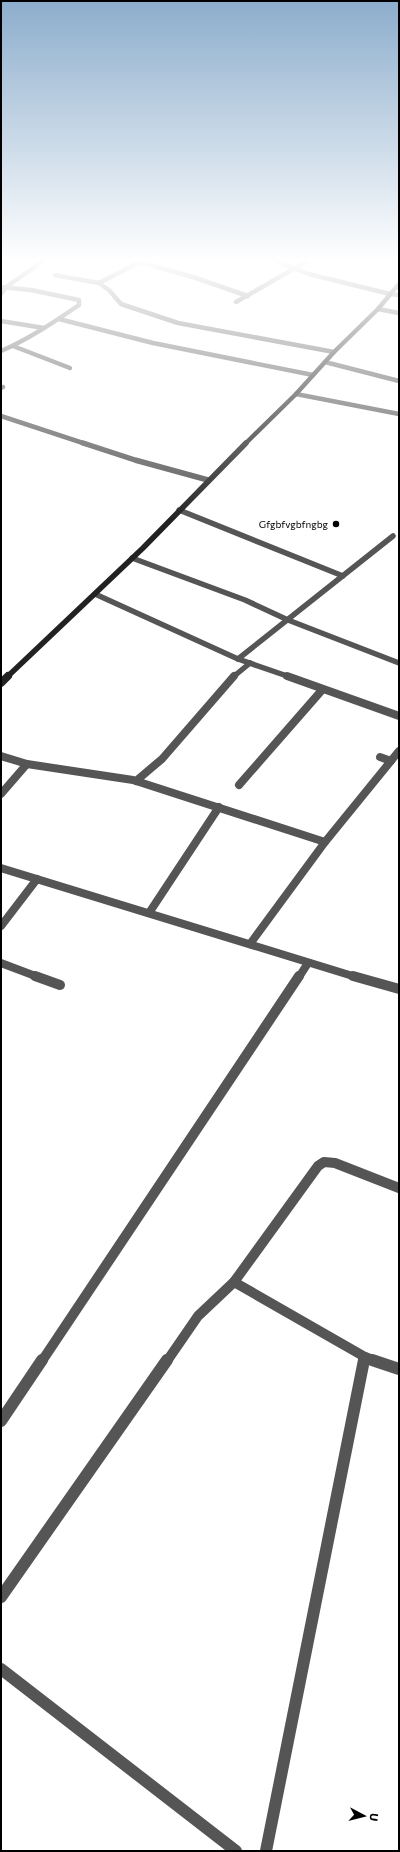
<svg xmlns="http://www.w3.org/2000/svg" width="400" height="1852" font-family="Commissioner,sans-serif">
<style>
.lines{fill:none;stroke-linecap:round;stroke-linejoin:round}
.lane-far2{stroke:#555;stroke-width:4.5}
.lane-far1{stroke:#555;stroke-width:8}
.lane{stroke:#555;stroke-width:10}
.street-far4{stroke:#555;stroke-width:4.5}
.street-far3{stroke:#555;stroke-width:5.5}
.street-far2{stroke:#555;stroke-width:8}
.street-far1{stroke:#555;stroke-width:10}
.street{stroke:#555;stroke-width:12}
.secondary-far2{stroke:#222;stroke-width:4.5}
.secondary-far1{stroke:#222;stroke-width:5.5}
.secondary{stroke:#222;stroke-width:8}
.poi-dot{fill:#000;stroke:#fff;stroke-width:1.5}
.labels{text-anchor:middle;stroke-width:3;stroke-linejoin:round;paint-order:stroke}
.far-poi-label{font-size:10px;fill:#000;stroke:#fff;text-anchor:end}
</style>
<rect width="100%" height="100%" fill="#fff"/>
<g class="lines">
<!-- lane-far2 -->
<g class="lane-far2">
<polyline points="295,268 308,261"/>
<polyline points="390,294 399,295"/>
<polyline points="378,309 399,313"/>
<polyline points="325,362 399,381"/>
<polyline points="296,394 399,414"/>
</g>
<!-- lane-far1 -->
<g class="lane-far1">
<polyline points="380,757 391,761"/>
<polyline points="1,926 37,879"/>
<polyline points="1,963 38,977"/>
</g>
<!-- lane -->
<polyline class="lane" points="35,976 60,985"/>
<!-- street-far4 -->
<g class="street-far4">
<polyline points="136,261 193,277 248,296"/>
<polyline points="276,261 309,274 390,294"/>
<polyline points="55,275 99,283 109,290 121,304 178,323 334,352"/>
<polyline points="99,283 140,262"/>
<path d="M1,287L31,290L79,300V305C54,322 29,339 1,351"/>
<polyline points="1,294 6,287 43,261"/>
<polyline points="236,302 295,268"/>
<polyline points="59,319 153,343 313,375"/>
<polyline points="1,321 44,328"/>
<polyline points="13,346 70,368"/>
<polyline points="1,388 3,387"/>
<polyline points="1,416 86,444"/>
</g>
<!-- street-far3 -->
<g class="street-far3">
<polyline points="83,443 135,460 208,480"/>
<polyline points="179,510 343,576"/>
<polyline points="132,558 245,600 288,620 399,663"/>
<polyline points="95,594 238,659 290,677"/>
<polyline points="238,659 393,536"/>
<polyline points="233,677 250,663"/>
</g>
<!-- street-far2 -->
<g class="street-far2">
<polyline points="287,676 399,716"/>
<polyline points="1,756 27,764 1,794"/>
<polyline points="27,764 133,780 325,842"/>
<polyline points="136,781 162,759 234,676"/>
<polyline points="239,785 322,690"/>
<polyline points="1,868 356,977"/>
<polyline points="149,913 219,807"/>
<polyline points="250,944 325,842 399,751"/>
<polyline points="299,977 308,963"/>
</g>
<!-- street-far1 -->
<g class="street-far1">
<polyline points="353,976 399,989"/>
<polyline points="42,1361 299,976"/>
<polyline points="167,1361 198,1316 234,1282"/>
<polyline points="364,1361 365,1357"/>
<polyline points="375,1361 365,1357 234,1282 318,1166 324,1162 335,1163 399,1188"/>
</g>
<!-- street -->
<g class="street">
<polyline points="372,1360 399,1369"/>
<polyline points="1,1421 42,1360"/>
<polyline points="1,1597 167,1360"/>
<polyline points="1,1669 236,1851"/>
<polyline points="266,1851 364,1360"/>
</g>
<!-- secondary-far2 -->
<polyline class="secondary-far2" points="245,444 296,394 334,352 378,309 399,284"/>
<!-- secondary-far1 -->
<polyline class="secondary-far1" points="7,677 143,548 246,443"/>
<!-- secondary -->
<polyline class="secondary" points="1,683 8,676"/>
</g>
<!-- sky -->
<linearGradient id="sky" x2="0" y2="1"><stop stop-color="#8cadcc"/><stop offset="0.5" stop-color="#fff"/><stop offset="1" stop-color="#fff" stop-opacity="0"/></linearGradient>
<rect width="400" height="520" fill="url(#sky)"/>
<!-- markers -->
<circle class="poi-dot" cx="336" cy="524" r="4"/>
<g class="labels">
<!-- far-poi labels -->
<g class="far-poi-label">
<text x="328" y="528">Gfgbfvgbfngbg</text>
</g>
</g>
<!-- border -->
<rect width="400" height="1852" fill="none" stroke="#000000" stroke-width="4"/>
<!-- north arrow -->
<g transform="translate(364 1816) rotate(97)" stroke="#ffffff" stroke-width="3" paint-order="stroke">
<path d="M0-3L7 15L0 10L-7 15Z" fill="#000000"/>
<text y="-6" font-size="11" font-weight="bold" text-anchor="middle" fill="#000000">U</text>
</g>
</svg>
